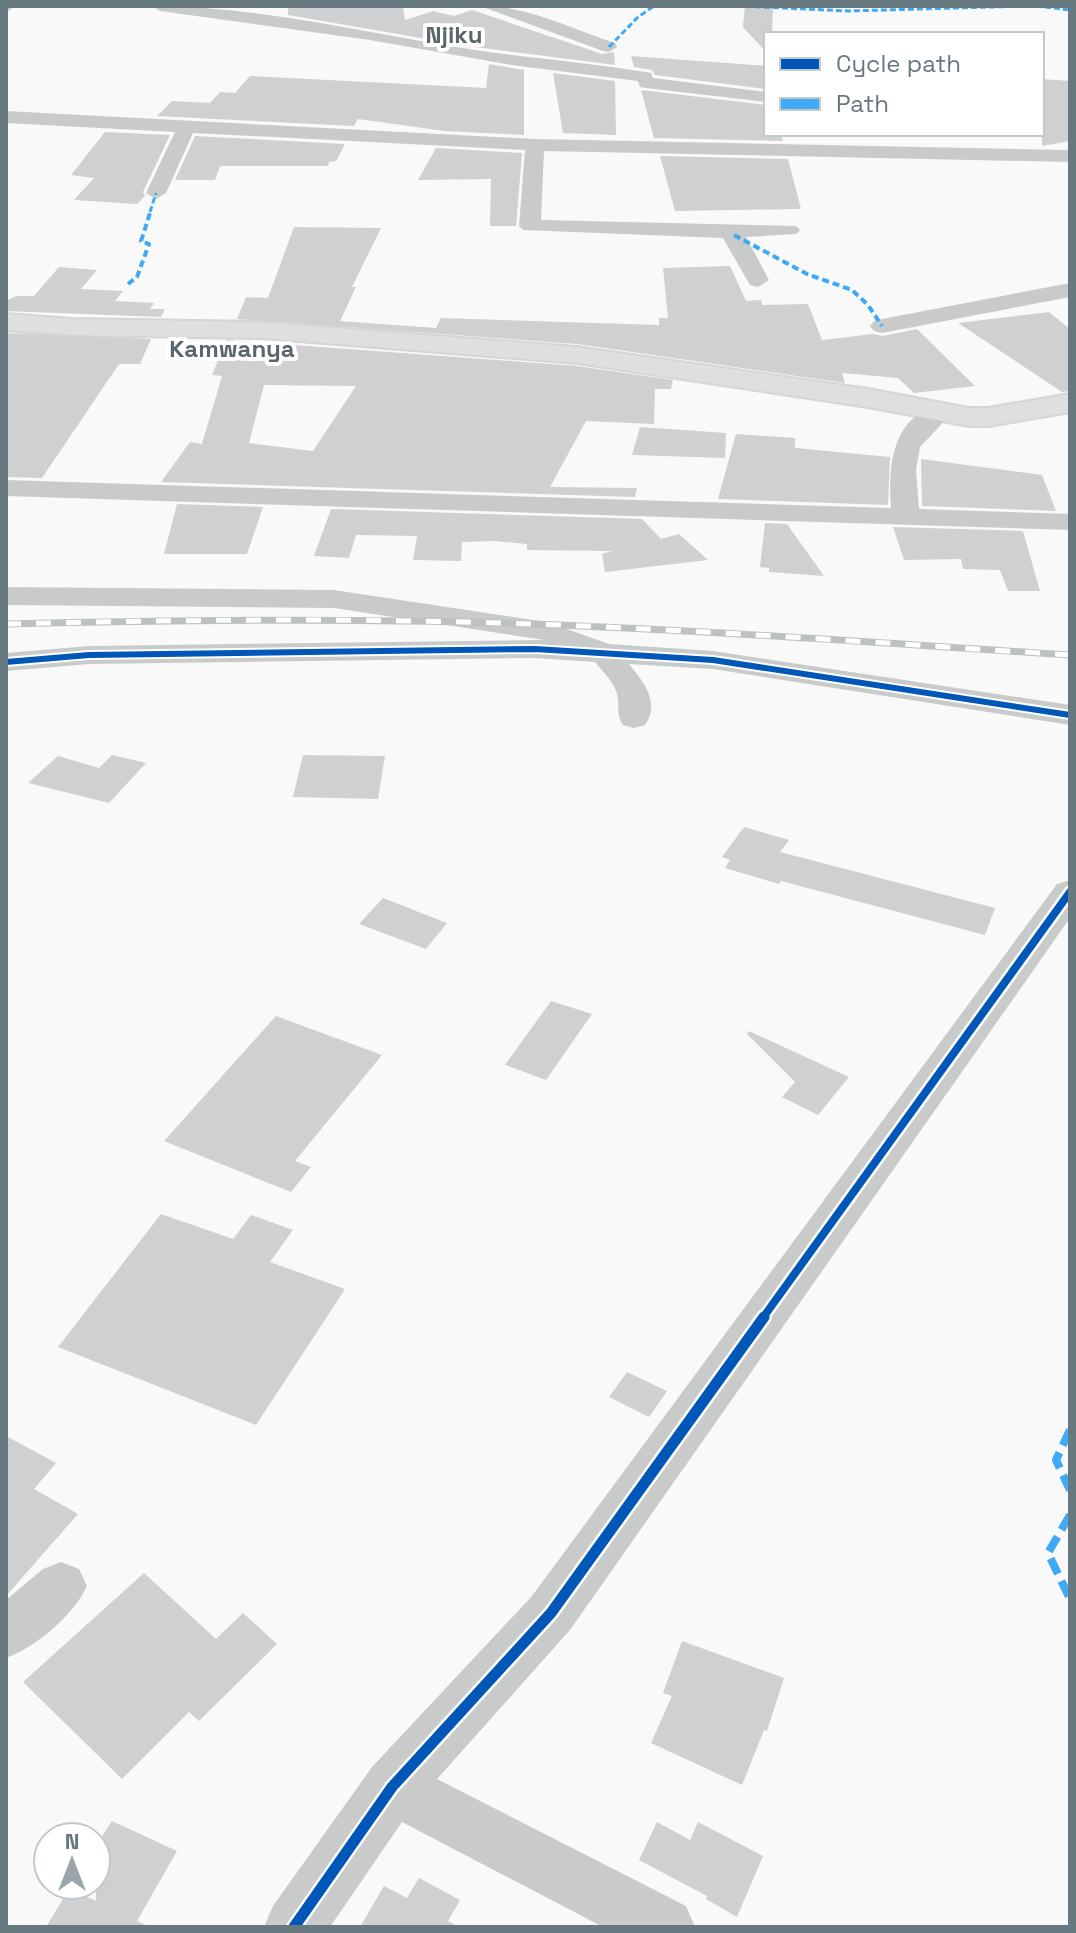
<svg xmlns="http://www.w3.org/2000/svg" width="1076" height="1933" font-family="'Space Grotesk',sans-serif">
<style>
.building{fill:#ced0d1;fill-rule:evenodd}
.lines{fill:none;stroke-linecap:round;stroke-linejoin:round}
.major-casing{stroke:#d4d5d5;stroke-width:4}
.minor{fill:#c9caca;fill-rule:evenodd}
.major{fill:#dedfdf;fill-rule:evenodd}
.rail-casing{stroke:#bec1c2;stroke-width:7}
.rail{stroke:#fff;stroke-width:5;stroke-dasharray:15;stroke-linecap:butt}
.quiet-far2{stroke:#3fa9f5;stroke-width:3;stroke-dasharray:6 3;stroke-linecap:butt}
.quiet-far1{stroke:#3fa9f5;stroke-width:4;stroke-dasharray:7 4;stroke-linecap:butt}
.quiet{stroke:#3fa9f5;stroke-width:8;stroke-dasharray:17 8;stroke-linecap:butt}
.cycleway-far2-casing{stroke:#fff;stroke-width:10}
.cycleway-far1-casing{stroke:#fff;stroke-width:13}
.cycleway-casing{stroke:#fff;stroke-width:16}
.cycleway-far2{stroke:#0057b8;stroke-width:6}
.cycleway-far1{stroke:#0057b8;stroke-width:8}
.cycleway{stroke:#0057b8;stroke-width:11}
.labels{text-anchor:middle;stroke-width:8;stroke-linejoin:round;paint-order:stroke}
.far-neighbourhood-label{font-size:24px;font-weight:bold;fill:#59666b;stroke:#fff}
</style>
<rect width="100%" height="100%" fill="#f9f9f9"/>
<!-- building -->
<g class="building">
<polygon points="288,6 403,6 405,20 433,11 454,16 472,10 602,54 614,52 615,65 467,46 288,15"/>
<polygon points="745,6 773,6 772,34 766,34 766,52 743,27"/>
<polygon points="631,56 766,66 766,89 655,75 652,70 634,67"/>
<polygon points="489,64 524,70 524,135 445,131 358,119 354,126 157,116 172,101 210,103 220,92 235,93 250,76 486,88"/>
<polygon points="553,73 615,81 616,135 563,133"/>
<polygon points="1042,79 1070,81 1070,141 1042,146"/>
<polygon points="641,90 766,105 766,134 781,134 783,141 654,138"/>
<polygon points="105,132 170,135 143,192 145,196 137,204 74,200 94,178 71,175"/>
<polygon points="195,136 345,144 336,161 329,162 328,166 220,166 215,180 175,180"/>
<polygon points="436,148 522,153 516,226 490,226 491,179 418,180"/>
<polygon points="660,156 788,159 801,209 675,211"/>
<polygon points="294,227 381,228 352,287 356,287 340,321 436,328 441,318 659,325 659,318 668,318 663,268 730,266 746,301 761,300 762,305 808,304 822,340 873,334 883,336 917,329 975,386 914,393 898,378 842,373 845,383 577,344 237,319 246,297 268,298"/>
<polygon points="59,267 97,270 81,289 123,291 115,301 154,303 150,309 165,309 161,317 6,311 6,301 16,296 34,296"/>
<polygon points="1049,312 1070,329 1070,391 1062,392 958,323"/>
<polygon points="6,333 151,339 140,364 119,364 42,478 6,477"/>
<path d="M227,340L577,366L673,380L671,389H655L654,424L586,421L550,487L637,488L635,497L161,482L190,442L202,444L222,376L212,375ZM264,385L356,386L313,451L249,443Z"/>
<polygon points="640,427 726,433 725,458 632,455"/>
<polygon points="736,434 795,438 795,448 890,457 888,505 718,499"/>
<polygon points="921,459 1042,475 1056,511 922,506"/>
<polygon points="177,504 263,507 247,554 164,554"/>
<polygon points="331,509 642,519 661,539 679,534 708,560 605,572 602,554 612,551 527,550 527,544 494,541 462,542 461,561 413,560 417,536 356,535 349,558 314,556"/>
<polygon points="765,523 787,524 824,576 769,572 769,568 760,567"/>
<polygon points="893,527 1023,531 1040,591 1008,591 1000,570 963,569 961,559 904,560"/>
<polygon points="112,755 146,763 109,803 28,783 58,756 99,768"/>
<polygon points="303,755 385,756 378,799 293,797"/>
<polygon points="744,827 789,840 780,852 995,908 985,935 781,881 779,884 725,868 730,860 722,857"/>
<polygon points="383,898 447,923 426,949 359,924"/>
<polygon points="551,1001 592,1014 546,1080 505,1065"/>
<polygon points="276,1016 382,1055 295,1161 311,1167 291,1192 164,1141"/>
<polygon points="749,1031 849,1077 818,1115 782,1097 795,1082 747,1034"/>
<polygon points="161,1214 233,1239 251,1215 293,1230 270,1262 345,1289 256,1425 58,1347"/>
<polygon points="627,1372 667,1391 649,1417 609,1397"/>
<polygon points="6,1436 56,1463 34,1489 78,1514 6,1596"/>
<polygon points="144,1573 216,1639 243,1613 277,1644 199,1721 189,1712 122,1779 23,1682"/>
<polygon points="682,1641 784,1678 767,1731 764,1730 742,1785 651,1743 672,1696 663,1693"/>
<polygon points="112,1821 177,1851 137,1921 150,1927 46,1927 69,1889 96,1901 96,1846"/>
<polygon points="657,1822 690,1840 698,1822 763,1856 737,1917 706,1899 707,1896 639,1860"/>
<polygon points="419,1878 460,1900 448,1921 459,1927 360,1927 384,1886 407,1898"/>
</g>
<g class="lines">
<!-- major casing -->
<g class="major-casing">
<polygon id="major" points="6,314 71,319 261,322 577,347 868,389 969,408 988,408 1070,394 1070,412 988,426 969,426 868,407 577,363 261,338 71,335 6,330"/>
</g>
<!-- minor -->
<g class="minor">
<polygon points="6,6 15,6 6,13"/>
<path d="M152,6C273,6 391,40 511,55C556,60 600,65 645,72L651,73L653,78L766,92V102L646,88L640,87L638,81L511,65L370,40L160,11Z"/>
<path d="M480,6C530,6 568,28 615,43L617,47L609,52L603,51Z"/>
<polygon points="6,111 535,139 1070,150 1070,162 544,151 541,220 796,226 800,230 796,234 746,237 769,280 758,287 750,285 723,238 523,230 519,226 525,150 193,133 166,193 156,199 146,193 175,132 6,123"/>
<polygon points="1070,283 1070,297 882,333 874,331 870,326 874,321 882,319"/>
<path d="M939,405L948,408L952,413L920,447L916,470L919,509L1070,514V530L6,496V480L891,508C888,468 891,417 939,405Z"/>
<path d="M6,587L334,590L547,622L609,644L713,651L1070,705V725L713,669L629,664C643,681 661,703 645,725L634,728L623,725C615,714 621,703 616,691C612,680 602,671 595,662L535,658L89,664L6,671V653L89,646L544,640L334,608L6,605Z"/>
<polygon points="1070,880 1070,918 570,1630 437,1779 686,1906 695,1927 603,1927 402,1822 330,1927 264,1927 273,1906 372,1767 532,1596 1057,884"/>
<path d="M61,1562L79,1569L87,1586C73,1616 37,1646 6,1658V1600L43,1569Z"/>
</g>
<!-- major -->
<use href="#major" class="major"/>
<!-- rail casing -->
<g class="rail-casing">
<path id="rail" d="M6,624C171,620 337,618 502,623C692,629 881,643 1070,655"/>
</g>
<!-- rail -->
<use href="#rail" class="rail"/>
<!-- quiet-far2 -->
<g class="quiet-far2">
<polyline points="737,6 849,11 1026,6"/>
<polyline points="1036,6 1070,10"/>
<polyline points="609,47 638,17 654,6"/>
<polyline points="150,212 156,193"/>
</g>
<!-- quiet-far1 -->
<g class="quiet-far1">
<polyline points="734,235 807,274 852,290 868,305 882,326"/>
<polyline points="128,284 137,277 149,244 141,241 151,210"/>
</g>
<!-- quiet -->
<g class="quiet">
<polyline points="1070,1430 1056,1460 1070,1490"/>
<polyline points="1070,1515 1048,1553 1070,1599"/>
</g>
<!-- cycleway-far2 casing -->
<g class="cycleway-far2-casing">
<polyline id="cycleway-far2" points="6,662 89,655 535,649 713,660 1070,715"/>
</g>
<!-- cycleway-far1 casing -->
<g class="cycleway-far1-casing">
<polyline id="cycleway-far1" points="762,1319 1070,892"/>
</g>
<!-- cycleway casing -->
<g class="cycleway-casing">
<polyline id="cycleway" points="294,1927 392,1787 551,1613 764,1317"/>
</g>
<!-- cycleway-far2 -->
<use href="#cycleway-far2" class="cycleway-far2"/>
<!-- cycleway-far1 -->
<use href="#cycleway-far1" class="cycleway-far1"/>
<!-- cycleway -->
<use href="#cycleway" class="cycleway"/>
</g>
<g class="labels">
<!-- far-neighbourhood labels -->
<g class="far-neighbourhood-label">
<text x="454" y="43">Njiku</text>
<text x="232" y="357">Kamwanya</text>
</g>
</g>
<!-- border -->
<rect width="1076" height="1933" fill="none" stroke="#67797f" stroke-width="16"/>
<!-- legend -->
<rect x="764" y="32" width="280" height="104" fill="#ffffff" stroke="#c2c9cc" stroke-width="2"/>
<rect x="780" y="58" width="40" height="12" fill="#0057b8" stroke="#c2c9cc" stroke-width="2"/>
<text x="836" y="72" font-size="24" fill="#67797f">Cycle path</text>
<rect x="780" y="98" width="40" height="12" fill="#3fa9f5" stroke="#c2c9cc" stroke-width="2"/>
<text x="836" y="112" font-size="24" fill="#67797f">Path</text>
<!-- north arrow -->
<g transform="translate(72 1861)"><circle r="38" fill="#ffffff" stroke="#c2c9cc" stroke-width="2"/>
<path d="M0-6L14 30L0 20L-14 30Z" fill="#9aa6aa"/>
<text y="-12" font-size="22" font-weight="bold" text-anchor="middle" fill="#67797f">N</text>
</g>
</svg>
